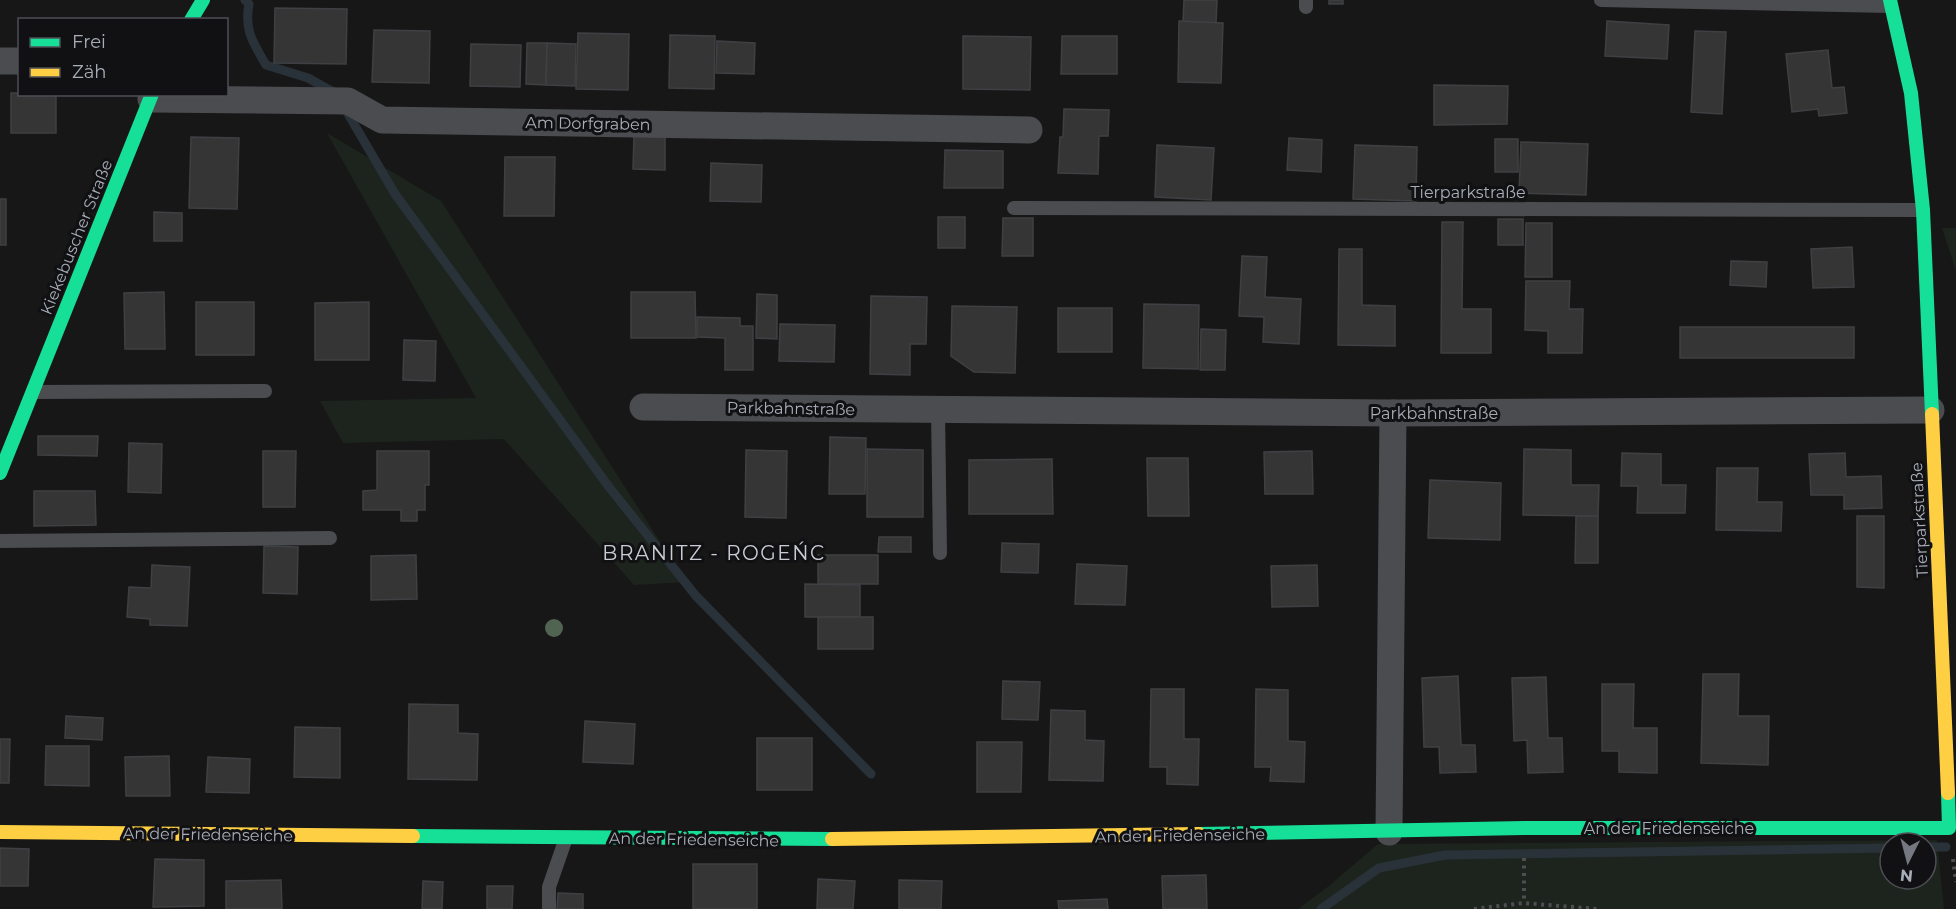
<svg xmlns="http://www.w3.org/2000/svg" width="1956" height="909" font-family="Montserrat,sans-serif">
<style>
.green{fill:#1d241e;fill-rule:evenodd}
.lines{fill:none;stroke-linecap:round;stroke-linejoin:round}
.stream{stroke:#2a3239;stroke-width:9}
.building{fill:#353536;stroke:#3f4043;stroke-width:1.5}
.path{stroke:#4d4e52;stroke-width:4;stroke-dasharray:3 4.5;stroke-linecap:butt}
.lane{stroke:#4b4c50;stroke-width:14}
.street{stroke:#4b4c50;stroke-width:27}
.fast{stroke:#16e098;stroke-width:14}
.slow{stroke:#ffcf43;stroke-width:14}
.tree{fill:#506451}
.labels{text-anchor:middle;stroke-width:6;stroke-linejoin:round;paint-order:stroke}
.street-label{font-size:16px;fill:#a8adb8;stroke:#111113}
.quarter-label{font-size:20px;letter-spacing:1.5px;fill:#c9ccd4;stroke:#111113}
</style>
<rect width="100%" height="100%" fill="#171717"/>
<!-- green -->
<g class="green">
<polygon points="327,133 441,201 686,582 634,585 504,439 343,443 320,401 476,398"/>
<polygon points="1942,228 1956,228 1956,271"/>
<path d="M1937,840L1944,909H1298L1330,885L1378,844ZM1890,843H1926V879H1890Z"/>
</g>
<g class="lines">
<!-- stream -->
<g class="stream">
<path d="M245,0L249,4C244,31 253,42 266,65L308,78L335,93"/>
<polyline points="344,107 395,194 609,487 696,596 871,774"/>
<polyline points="1926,847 1946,847"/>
<polyline points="1321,909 1379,868 1445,855 1890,848"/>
</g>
</g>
<!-- building -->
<g class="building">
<polygon points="1184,0 1217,0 1216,23 1183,22"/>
<rect x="1329" y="0" width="14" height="4"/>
<polygon points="275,8 347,9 346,64 274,63"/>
<polygon points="1179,21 1223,23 1221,83 1178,82"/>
<polygon points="1607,21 1669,25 1667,59 1605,56"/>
<polygon points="374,30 430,31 429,83 372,82"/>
<polygon points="1695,31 1726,32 1722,114 1691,112"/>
<polygon points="578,33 629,34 628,90 576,89"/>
<polygon points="670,35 715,36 714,89 669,88"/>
<polygon points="963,36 1031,37 1030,90 963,89"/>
<polygon points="1062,36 1117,36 1117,74 1061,74"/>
<polygon points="717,41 755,43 754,74 716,73"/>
<polygon points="527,43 547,43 546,85 526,84"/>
<polygon points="547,43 576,44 575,86 546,85"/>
<polygon points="471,44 521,45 520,87 470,86"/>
<polygon points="1828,50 1832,88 1844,87 1847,113 1819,116 1818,109 1792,112 1786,54"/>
<polygon points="1434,85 1508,86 1507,124 1434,125"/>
<polygon points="11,93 20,93 20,94 56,94 56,133 11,133"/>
<polygon points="1064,109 1109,110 1108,136 1099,136 1098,174 1058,173 1060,137 1063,137"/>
<polygon points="634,135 665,135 665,170 633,169"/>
<polygon points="191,137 239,138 237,209 189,208"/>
<polygon points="1289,138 1322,140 1321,172 1287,170"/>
<rect x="1495" y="139" width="23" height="33"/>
<polygon points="1521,142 1588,144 1586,195 1519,193"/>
<polygon points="1157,145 1214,148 1211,200 1155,197"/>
<polygon points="1355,145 1417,147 1416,201 1353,199"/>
<polygon points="945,150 1003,151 1003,188 944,188"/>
<polygon points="505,157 555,157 554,216 504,216"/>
<polygon points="711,163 762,165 761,202 710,201"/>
<rect x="0" y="199" width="6" height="46"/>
<polygon points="154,212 182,213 182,241 154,241"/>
<rect x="938" y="217" width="27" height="31"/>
<polygon points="1003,218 1033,218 1033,256 1002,256"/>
<rect x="1498" y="219" width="25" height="26"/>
<polygon points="1442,222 1463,222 1462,309 1491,309 1491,353 1441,353"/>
<polygon points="1526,223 1552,223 1552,277 1525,277"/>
<polygon points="1852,247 1854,287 1813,288 1811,249"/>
<polygon points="1339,249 1362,249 1362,305 1395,306 1395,346 1338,345"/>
<polygon points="1242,256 1267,257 1265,297 1301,299 1299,344 1263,342 1264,317 1239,316"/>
<polygon points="1731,261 1767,262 1766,287 1730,285"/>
<polygon points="1526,281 1570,281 1569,309 1583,309 1582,353 1548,353 1548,331 1525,330"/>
<polygon points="164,292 165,349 125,349 124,293"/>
<polygon points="631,292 695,292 696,338 631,338"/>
<polygon points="757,294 777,295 777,339 756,338"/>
<polygon points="871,296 927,297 926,344 910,344 910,375 870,374"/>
<rect x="196" y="302" width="58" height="53"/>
<polygon points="369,302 369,360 315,360 315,303"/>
<polygon points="1144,304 1199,305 1198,369 1143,368"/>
<polygon points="952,306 1017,307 1015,373 974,372 951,356"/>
<rect x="1058" y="308" width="54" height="44"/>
<polygon points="697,317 740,318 740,326 753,326 753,370 725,370 725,338 697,337"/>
<polygon points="780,324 835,325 834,362 779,361"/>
<rect x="1680" y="327" width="174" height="31"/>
<polygon points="1201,329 1226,330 1225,370 1200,370"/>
<polygon points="404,340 436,341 435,381 403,380"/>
<polygon points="38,436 98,436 97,456 38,455"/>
<polygon points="830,437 866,438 865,494 829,494"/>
<polygon points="129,443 162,444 161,493 128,492"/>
<polygon points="867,449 923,450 923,517 867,517"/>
<polygon points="1524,449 1571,450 1571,485 1599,485 1598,516 1523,515"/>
<polygon points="746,450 787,451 786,518 745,517"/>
<polygon points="263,451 296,451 295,507 263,507"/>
<polygon points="377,451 429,451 429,485 425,485 425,510 417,510 417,521 401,521 401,510 363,510 363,491 377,490"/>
<polygon points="1312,451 1313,494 1265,494 1264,452"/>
<polygon points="1622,453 1661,454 1661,485 1686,485 1685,513 1637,513 1638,486 1621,486"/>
<polygon points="1845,453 1846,477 1881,476 1882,508 1844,509 1844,495 1811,495 1809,454"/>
<polygon points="1147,458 1188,458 1189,516 1148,516"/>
<polygon points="1052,459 1053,514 969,514 969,460"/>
<polygon points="1717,468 1758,468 1757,502 1782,502 1781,531 1716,530"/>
<polygon points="1430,480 1501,483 1500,540 1428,538"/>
<polygon points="34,491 95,491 96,525 34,526"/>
<polygon points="1576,516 1598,516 1598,563 1575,563"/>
<polygon points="1857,516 1884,516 1884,588 1857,587"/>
<polygon points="879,537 911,537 911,552 878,552"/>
<polygon points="1002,543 1039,544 1038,573 1001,572"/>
<polygon points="264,546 298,547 297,594 263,593"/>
<polygon points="416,555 417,599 371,600 371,556"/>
<rect x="818" y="555" width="60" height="29"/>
<polygon points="1077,564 1127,566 1125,605 1075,604"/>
<polygon points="152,565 190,567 187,626 150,625 150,619 127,617 129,587 151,588"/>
<polygon points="1317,565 1318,606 1272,607 1271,566"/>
<polygon points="805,584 860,585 860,617 805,617"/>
<rect x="818" y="617" width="55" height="32"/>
<polygon points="1703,674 1739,674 1738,716 1769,716 1768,765 1701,763"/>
<polygon points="1458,676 1461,745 1475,745 1476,772 1440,773 1439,747 1424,747 1422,678"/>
<polygon points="1546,677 1548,738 1562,738 1563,772 1528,773 1527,740 1514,741 1512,678"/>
<polygon points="1003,681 1040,682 1038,720 1002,719"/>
<polygon points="1602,684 1634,684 1633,728 1657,728 1657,773 1619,772 1619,751 1602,751"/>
<polygon points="1151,689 1184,689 1184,739 1199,739 1198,785 1167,784 1167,767 1150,767"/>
<polygon points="1256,689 1288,690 1288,741 1305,742 1304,782 1270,781 1271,767 1255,767"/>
<polygon points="409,704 458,705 458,733 478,734 477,780 408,779"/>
<polygon points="1051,710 1085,711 1085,740 1104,741 1103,781 1049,780"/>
<polygon points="66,716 103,718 102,740 65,738"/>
<polygon points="585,721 635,724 633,764 583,762"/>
<polygon points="295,727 340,728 340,778 294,777"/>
<rect x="757" y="738" width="55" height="52"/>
<polygon points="0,739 10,739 9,783 0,783"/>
<polygon points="977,742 1022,742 1021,792 977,792"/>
<polygon points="46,746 89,746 89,786 45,785"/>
<polygon points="169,756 170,796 126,796 125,757"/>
<polygon points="208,757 250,759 249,793 206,792"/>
<polygon points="0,848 29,849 28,886 0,886"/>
<polygon points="155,859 204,860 204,906 153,907"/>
<rect x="693" y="864" width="64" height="45"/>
<polygon points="1206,875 1207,909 1163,909 1162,876"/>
<polygon points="818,879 855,881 853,909 817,909"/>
<polygon points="281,880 282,909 226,909 226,881"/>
<polygon points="899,880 942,881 941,909 899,909"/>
<polygon points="423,881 443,882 442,909 422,909"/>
<polygon points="487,886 513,886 512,909 487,909"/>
<polygon points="558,893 583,894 583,909 557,909"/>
<polygon points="1107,899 1108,909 1059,909 1058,901"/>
</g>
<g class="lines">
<!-- path -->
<g class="path">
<polyline points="1524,858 1524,903"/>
<polyline points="1953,859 1956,882"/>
<polyline points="1474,909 1524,903 1597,909"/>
</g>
<!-- lane -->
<g class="lane">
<polyline points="1601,0 1891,6"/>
<polyline points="1306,7 1306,0"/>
<polyline points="1014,208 1923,210"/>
<polyline points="33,392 265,391"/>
<polyline points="938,410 940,553"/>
<polyline points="0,541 330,538"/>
<polyline points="549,909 549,887 566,838"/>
</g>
<!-- street -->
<g class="street">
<polyline points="0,61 20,61"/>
<polyline points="151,99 348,101 382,120 1029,130"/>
<polyline points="643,407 1393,413 1931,410"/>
<polyline points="1389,832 1393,413"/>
</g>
<!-- fast -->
<g class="fast">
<polyline points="1890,0 1911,93 1923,210 1932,414"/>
<polyline points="191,20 203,0"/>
<polyline points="0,473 152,94"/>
<polyline points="1199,834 1524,828 1949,828 1948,793"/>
<polyline points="413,836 832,839"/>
</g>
<!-- slow -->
<g class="slow">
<polyline points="1932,414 1948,793"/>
<polyline points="0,832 413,836"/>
<polyline points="832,839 1199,834"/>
</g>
</g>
<!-- trees -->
<circle class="tree" cx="554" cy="628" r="9"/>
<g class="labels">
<!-- street labels -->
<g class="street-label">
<text transform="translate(588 123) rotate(1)" y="6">Am Dorfgraben</text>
<text x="1468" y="198">Tierparkstraße</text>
<text transform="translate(76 237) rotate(-68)" y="6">Kiekebuscher Straße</text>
<text transform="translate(791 408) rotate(1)" y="6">Parkbahnstraße</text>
<text x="1434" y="419">Parkbahnstraße</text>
<text transform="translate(1919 520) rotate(-93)" y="6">Tierparkstraße</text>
<text x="1669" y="834">An der Friedenseiche</text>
<text transform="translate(208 834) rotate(1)" y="6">An der Friedenseiche</text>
<text transform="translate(1180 835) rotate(-1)" y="6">An der Friedenseiche</text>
<text transform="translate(694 839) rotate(1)" y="6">An der Friedenseiche</text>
</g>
<!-- quarter labels -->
<g class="quarter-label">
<text x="714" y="560">BRANITZ - ROGEŃC</text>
</g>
</g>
<!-- legend -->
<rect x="18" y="18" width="210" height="78" fill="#111113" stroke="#4d4f55" stroke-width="1.5"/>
<rect x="30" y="38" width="30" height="9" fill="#16e098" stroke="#4d4f55" stroke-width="1.5"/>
<text x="72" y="48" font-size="18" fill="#a8adb8">Frei</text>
<rect x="30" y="68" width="30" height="9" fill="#ffcf43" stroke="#4d4f55" stroke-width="1.5"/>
<text x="72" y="78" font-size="18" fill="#a8adb8">Zäh</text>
<!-- north arrow -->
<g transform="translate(1908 861) rotate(186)"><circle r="28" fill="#111113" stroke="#4d4f55" stroke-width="1.5"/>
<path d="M0-4.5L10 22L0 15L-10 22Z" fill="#757880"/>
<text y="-9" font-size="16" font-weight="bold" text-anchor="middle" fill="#a8adb8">N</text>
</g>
</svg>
